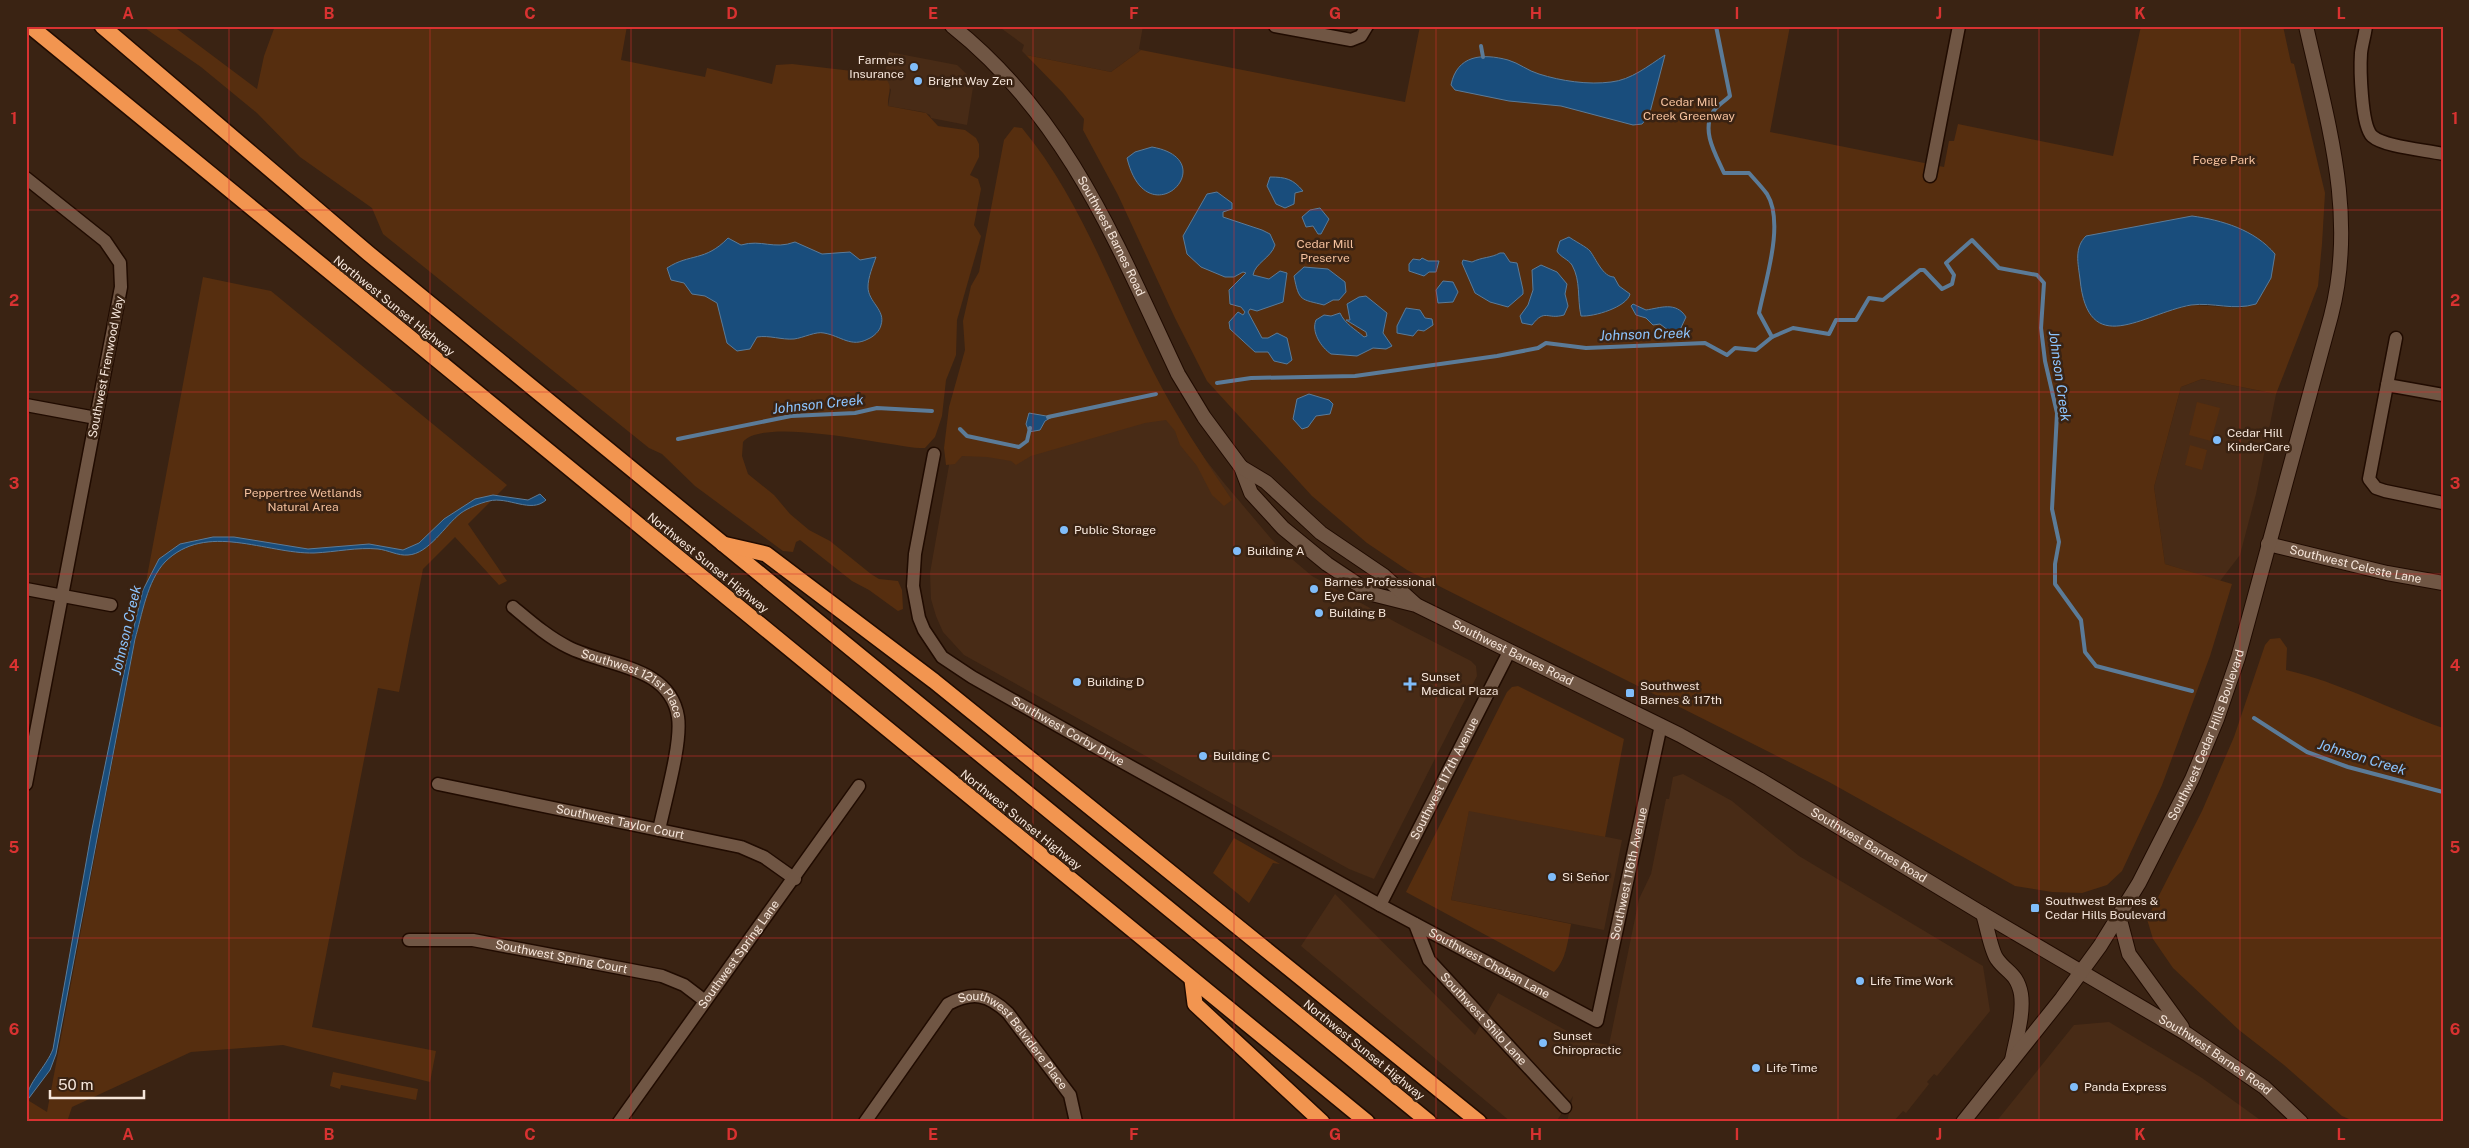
<svg xmlns="http://www.w3.org/2000/svg" width="2469" height="1148" font-family="'Public Sans',sans-serif">
<style>
.built{fill:#482b16}
.green{fill:#562e0f;fill-rule:evenodd}
.water{fill:#194d7c;stroke:#5b7b98}
.lines{fill:none;stroke-linecap:round;stroke-linejoin:round}
.stream{stroke:#5b7b98;stroke-width:4}
.minor-casing{stroke:#200b00;stroke-width:15}
.tertiary-casing{stroke:#200b00;stroke-width:16}
.secondary-casing{stroke:#200b00;stroke-width:16}
.motorway-casing{stroke:#200b00;stroke-width:18}
.minor{stroke:#705644;stroke-width:12}
.tertiary{stroke:#705644;stroke-width:14}
.secondary{stroke:#705644;stroke-width:14}
.motorway{stroke:#f29550;stroke-width:15}
.grid{fill:none;stroke:#d83231;stroke-width:1;stroke-opacity:0.55}
.poi-dot{fill:#80bdfa;stroke:#3a2313;stroke-width:2}
.labels{text-anchor:middle;stroke-width:5;stroke-linejoin:round;paint-order:stroke}
.poi-label{font-size:12px;fill:#f6e6db;stroke:#3a2313;text-anchor:start}
.park-label{font-size:12px;fill:#f5c19e;stroke:#3a2313}
.street-label{font-size:12px;fill:#f6e6db;stroke:#3a2313}
.water-label{font-size:14px;font-style:italic;fill:#8cc4fe;stroke:#3a2313}
.neatline{fill:none;stroke:#d83231;stroke-width:2}
.grid-label{font-size:16px;text-anchor:middle;font-weight:bold;fill:#d83231}
</style>
<rect width="100%" height="100%" fill="#3a2313"/>
<!-- built -->
<g class="built">
<polygon points="998,26 1143,26 1139,49 1141,50 1111,72 1026,55 1022,51 1024,45"/>
<polygon points="889,52 957,65 974,81 967,125 931,118 930,115 923,112 888,106 891,90 884,78"/>
<polygon points="2202,379 2276,394 2256,494 2240,555 2220,581 2165,564 2154,487 2181,387"/>
<polygon points="1170,407 1205,459 1224,483 1279,548 1312,576 1399,624 1471,661 1476,666 1477,676 1374,879 1349,869 964,655 943,632 936,616 931,599 930,573 954,437"/>
<polygon points="1683,774 1732,801 1799,856 1983,966 1990,1011 1937,1076 1934,1074 1927,1082 1929,1084 1906,1113 1903,1111 1893,1122 1567,1122 1573,1096 1556,1122 1511,1122 1301,946 1335,894 1475,1035 1498,993 1585,1041 1609,1045 1639,899 1651,874 1666,799 1669,799 1673,777"/>
<polygon points="1469,810 1622,840 1604,930 1451,900"/>
<polygon points="2109,1022 2202,1078 2263,1122 1996,1122 2074,1025"/>
</g>
<!-- green -->
<g class="green">
<path d="M142,26H173L257,89L264,56L275,26H627L621,60L705,77L707,68L772,84L776,65L792,64L878,74C897,84 887,91 888,106L926,113L938,126L965,130L976,138L979,144V157L970,175L978,179L981,189L974,225L981,236L957,320L956,355L946,380L942,416L935,437L925,448H920C887,446 764,416 743,442L742,456L748,474L774,495L790,514L809,530L830,541L871,574L879,579L898,581L902,590L903,609L898,611L869,590L852,581L800,540L796,542L793,552L783,551L695,486L662,454L649,448L383,234L372,208L300,157L257,113L201,67Z"/>
<path d="M1420,26H1790L1770,132L1944,167L1949,141H1954L1958,124L2113,156L2141,26H2283L2291,63L2294,64L2325,193L2322,244L2318,286L2276,394L2202,379L2181,387L2154,487L2165,564L2232,584L2210,656L2162,785L2122,871L2107,885L2082,893L2052,892L2015,886L1829,782L1407,570L1367,543L1312,496L1207,381L1175,318L1118,195L1083,130L1084,119L1063,93L1026,55L1111,72L1141,50L1405,102ZM2261,242L2270,247L2242,308L2194,305L2170,310L2079,269Z"/>
<path d="M1014,127L1022,128C1081,199 1111,289 1153,371C1176,416 1204,458 1232,500L1224,506L1212,495L1197,466L1180,445L1175,431L1166,420L1145,423L1031,456L1016,465L1011,461L987,457L962,456L955,464L946,465L944,448L949,407L965,350L963,321L971,286L979,272L1004,140Z"/>
<polygon points="203,277 271,291 507,485 468,524 507,581 499,585 455,537 423,569 399,692 378,688 312,1027 436,1051 430,1082 283,1045 191,1052 72,1107 67,1122 26,1122 26,1099 47,1112"/>
<polygon points="2197,402 2220,408 2211,441 2189,435"/>
<polygon points="2190,445 2207,450 2202,470 2185,465"/>
<path d="M2280,638L2287,648L2286,670C2339,682 2391,710 2443,728V1122H2356L2342,1116L2284,1065L2239,1030L2173,968L2153,939L2147,919L2202,811L2234,737L2265,645L2270,639Z"/>
<path d="M1518,686L1624,739L1605,837L1469,811L1451,900L1571,924C1568,940 1566,961 1554,972L1406,892L1507,692L1512,687Z"/>
<polygon points="1234,838 1280,864 1273,863 1249,903 1213,873"/>
<polygon points="333,1072 418,1089 416,1100 341,1085 340,1089 330,1086"/>
</g>
<!-- water -->
<g class="water">
<path d="M1665,55L1649,116L1642,124L1633,125L1561,106L1509,101L1455,90L1451,85C1457,55 1482,53 1508,60C1519,63 1528,71 1539,74C1561,81 1588,85 1611,82C1631,80 1648,66 1665,55Z"/>
<path d="M1152,147C1226,160 1147,241 1127,158L1135,152Z"/>
<path d="M1270,177C1286,177 1293,179 1303,191L1295,193L1294,204L1285,208L1276,204L1267,186Z"/>
<path d="M1217,192L1232,203V209L1223,212V217L1262,230L1270,234L1275,245C1271,258 1255,263 1253,275L1269,279L1280,271L1287,273L1283,302L1257,311L1250,309L1248,312L1262,338H1268L1277,333L1287,338L1292,360L1287,364L1274,361L1268,352H1255L1230,329L1229,322L1238,312L1243,315L1245,312L1241,307L1230,304L1229,290L1246,273L1243,272L1234,277H1225L1201,267L1187,254L1183,236L1207,194Z"/>
<polygon points="1320,208 1329,219 1321,234 1318,234 1313,226 1306,227 1302,217 1310,210"/>
<path d="M2192,216C2222,220 2255,230 2275,254L2271,278L2256,304C2233,311 2214,302 2191,305C2142,314 2088,360 2080,279C2078,263 2074,248 2086,236Z"/>
<path d="M1569,237C1573,240 1588,248 1590,251C1596,259 1603,277 1614,277L1619,286L1630,294C1627,307 1594,317 1581,316C1577,298 1581,281 1572,265C1568,259 1560,257 1557,251L1560,241Z"/>
<path d="M728,238L741,245C762,239 773,250 795,242L822,254L850,252L860,260L876,257C873,266 868,277 868,287C868,302 886,310 881,325C880,331 873,337 868,339C851,348 841,336 824,333C816,331 803,338 794,339C781,340 770,335 757,337L750,349L737,351L727,343L717,303L705,296L692,294L684,283L671,280L667,268C690,253 705,262 728,238Z"/>
<path d="M1500,253H1504L1510,262L1517,263L1523,290V294L1508,307L1490,302L1475,293L1462,263L1463,260L1472,262C1482,257 1491,258 1500,253Z"/>
<polygon points="1422,258 1428,261 1439,261 1436,272 1429,272 1424,276 1409,271 1409,264 1413,259 1420,260"/>
<path d="M1541,265L1557,272L1567,284L1565,294L1568,306L1564,315C1547,320 1545,308 1532,325L1522,323L1520,316L1528,305L1533,290L1532,270Z"/>
<path d="M1304,267L1328,269L1345,282L1346,292L1339,300H1333L1324,305C1301,299 1299,302 1294,276Z"/>
<polygon points="1443,281 1453,282 1458,292 1453,302 1438,303 1436,290"/>
<path d="M1366,296L1387,313L1383,333L1392,346L1386,349L1373,348L1357,356L1331,354C1321,347 1311,332 1316,320L1324,315L1331,316L1340,313C1345,324 1355,329 1364,337L1367,336L1366,332L1346,320H1350L1347,304L1359,297Z"/>
<path d="M1633,304L1646,310C1660,308 1676,301 1686,317L1679,332L1673,334L1660,324L1653,325L1646,318L1636,315L1631,306Z"/>
<polygon points="1406,308 1420,310 1425,318 1432,319 1433,325 1424,331 1418,330 1413,336 1397,333 1397,326"/>
<polygon points="1309,394 1329,400 1333,404 1330,414 1316,416 1308,427 1302,429 1293,419 1297,399"/>
<polygon points="1029,413 1052,417 1045,421 1040,430 1029,432 1026,424"/>
<path d="M540,494L546,500C531,514 508,496 489,501C480,503 468,508 461,513C445,525 429,554 408,555C398,556 388,550 378,549C357,547 336,552 314,553C266,554 206,521 165,562C147,581 142,615 135,639L56,1054L50,1070L26,1102C26,1084 47,1066 53,1049L92,829L131,639L143,590L159,559L180,544L213,537H234L308,549L369,544L403,550L419,543L444,519L475,499L493,495L528,500Z"/>
</g>
<g class="lines">
<!-- stream -->
<g class="stream">
<path d="M1716,26L1730,96C1725,101 1716,106 1713,112C1701,131 1716,155 1724,173H1749C1755,180 1762,187 1767,194C1785,223 1765,282 1759,313L1772,337"/>
<polyline points="1481,46 1483,57"/>
<polyline points="1217,383 1251,378 1355,376 1497,356 1538,348 1546,343 1586,348 1705,343 1727,355 1735,348 1756,350 1772,337 1793,328 1829,334 1836,320 1856,320 1869,298 1883,300 1920,270 1924,270 1942,289 1952,284 1954,275 1946,263 1972,240 1999,268 2037,275 2044,283 2041,328 2045,361 2057,413 2052,509 2059,542 2055,564 2055,584 2081,620 2085,652 2096,666 2192,691"/>
<polyline points="1048,417 1156,394"/>
<polyline points="960,429 967,436 1019,447 1027,441 1030,428"/>
<polyline points="678,439 791,416 855,413 877,408 932,411"/>
<polyline points="2254,718 2307,752 2348,767 2443,792"/>
</g>
<!-- minor casing -->
<g class="minor-casing">
<g id="minor">
<polyline points="1275,26 1351,40 1361,36 1367,26"/>
<path d="M2366,26C2365,35 2362,44 2361,53C2360,68 2361,125 2372,136C2384,147 2426,150 2443,154"/>
<polyline points="1930,176 1959,26"/>
<polyline points="26,178 105,241 120,263 121,287 26,784"/>
<polyline points="2396,338 2369,479 2376,488 2385,491 2443,503"/>
<polyline points="2387,385 2443,395"/>
<polyline points="26,405 96,418"/>
<path id="s1" d="M934,454L915,554L913,586L919,618L924,630L942,657L972,677L1108,754L1380,905L1597,1021L1661,725"/>
<polyline points="26,589 111,605"/>
<path id="s2" d="M513,607C531,622 548,637 568,647C607,667 670,665 678,717C682,743 665,801 659,830"/>
<path id="s3" d="M438,784L741,847L764,857L795,879"/>
<path id="s4" d="M1380,905L1509,652"/>
<path id="s5" d="M1415,924L1429,960L1565,1107"/>
<path id="s6" d="M409,940H473L662,976L684,985L705,1001"/>
<path id="s7" d="M619,1122L859,786"/>
<path id="s8" d="M865,1122L948,1004C973,991 988,994 1008,1013L1070,1095L1076,1122"/>
</g>
</g>
<!-- tertiary casing -->
<g class="tertiary-casing">
<g id="tertiary">
<path id="s9" d="M2268,544L2387,573L2443,583"/>
</g>
</g>
<!-- secondary casing -->
<g class="secondary-casing">
<g id="secondary">
<path id="s10" d="M952,26C1068,118 1117,245 1178,374L1204,417L1241,467L1251,493L1283,528L1327,564L1372,594L1416,605L1680,735L1759,779L1983,914L2187,1034L2264,1087L2301,1122"/>
<polyline points="1241,467 1266,482 1321,533 1383,575 1415,604"/>
<path d="M1983,914C1987,926 1991,951 1997,959C2007,973 2017,973 2021,994C2024,1014 2016,1039 2012,1060"/>
<polyline points="2119,916 2129,954 2182,1027"/>
<path id="s11" d="M1963,1122L2062,998L2100,946L2139,883L2192,779L2217,719L2238,658L2331,316C2357,216 2328,124 2306,26"/>
</g>
</g>
<!-- motorway casing -->
<g class="motorway-casing">
<g id="motorway">
<polyline points="30,26 1367,1122"/>
<polyline points="102,26 368,253 1429,1122"/>
<polyline points="723,544 766,554 934,681 1479,1122"/>
<polyline points="1192,980 1195,1004 1322,1122"/>
</g>
</g>
<!-- minor -->
<use href="#minor" class="minor"/>
<!-- tertiary -->
<use href="#tertiary" class="tertiary"/>
<!-- secondary -->
<use href="#secondary" class="secondary"/>
<!-- motorway -->
<use href="#motorway" class="motorway"/>
</g>
<!-- grid -->
<path class="grid" d="M229,26V1122M430,26V1122M631,26V1122M832,26V1122M1033,26V1122M1234,26V1122M1436,26V1122M1637,26V1122M1838,26V1122M2039,26V1122M2240,26V1122M26,210H2443M26,392H2443M26,574H2443M26,756H2443M26,938H2443"/>
<!-- markers -->
<g class="poi-dot">
<circle cx="914" cy="67" r="5"/>
<circle cx="918" cy="81" r="5"/>
<circle cx="2217" cy="440" r="5"/>
<circle cx="1064" cy="530" r="5"/>
<circle cx="1237" cy="551" r="5"/>
<circle cx="1314" cy="589" r="5"/>
<circle cx="1319" cy="613" r="5"/>
<circle cx="1077" cy="682" r="5"/>
<path d="M1407.5 676.5h5v5h5v5h-5v5h-5v-5h-5v-5h5z"/>
<rect x="1625" y="688" width="10" height="10" rx="2.5"/>
<circle cx="1203" cy="756" r="5"/>
<circle cx="1552" cy="877" r="5"/>
<rect x="2030" y="903" width="10" height="10" rx="2.5"/>
<circle cx="1860" cy="981" r="5"/>
<circle cx="1543" cy="1043" r="5"/>
<circle cx="1756" cy="1068" r="5"/>
<circle cx="2074" cy="1087" r="5"/>
</g>
<g class="labels">
<!-- poi labels -->
<g class="poi-label">
<text x="904" y="64" text-anchor="end">Farmers<tspan x="904" dy="14">Insurance</tspan></text>
<text x="928" y="85">Bright Way Zen</text>
<text x="2227" y="437">Cedar Hill<tspan x="2227" dy="14">KinderCare</tspan></text>
<text x="1074" y="534">Public Storage</text>
<text x="1247" y="555">Building A</text>
<text x="1324" y="586">Barnes Professional<tspan x="1324" dy="14">Eye Care</tspan></text>
<text x="1329" y="617">Building B</text>
<text x="1421" y="681">Sunset<tspan x="1421" dy="14">Medical Plaza</tspan></text>
<text x="1087" y="686">Building D</text>
<text x="1640" y="690">Southwest<tspan x="1640" dy="14">Barnes &amp; 117th</tspan></text>
<text x="1213" y="760">Building C</text>
<text x="1562" y="881">Si Señor</text>
<text x="2045" y="905">Southwest Barnes &amp;<tspan x="2045" dy="14">Cedar Hills Boulevard</tspan></text>
<text x="1870" y="985">Life Time Work</text>
<text x="1553" y="1040">Sunset<tspan x="1553" dy="14">Chiropractic</tspan></text>
<text x="1766" y="1072">Life Time</text>
<text x="2084" y="1091">Panda Express</text>
</g>
<!-- park labels -->
<g class="park-label">
<text x="1689" y="106">Cedar Mill<tspan x="1689" dy="14">Creek Greenway</tspan></text>
<text x="2224" y="164">Foege Park</text>
<text x="1325" y="248">Cedar Mill<tspan x="1325" dy="14">Preserve</tspan></text>
<text x="303" y="497">Peppertree Wetlands<tspan x="303" dy="14">Natural Area</tspan></text>
</g>
<!-- street labels -->
<g class="street-label">
<text dy="4" stroke="none"><textPath href="#s10" startOffset="266">Southwest Barnes Road</textPath></text>
<text transform="translate(394 306) rotate(39)" y="4">Northwest Sunset Highway</text>
<text transform="translate(106 367) rotate(-79)" y="4">Southwest Frenwood Way</text>
<text transform="translate(708 563) rotate(39)" y="4">Northwest Sunset Highway</text>
<text dy="4" stroke="none"><textPath href="#s9" startOffset="90">Southwest Celeste Lane</textPath></text>
<text dy="4" stroke="none"><textPath href="#s10" startOffset="871">Southwest Barnes Road</textPath></text>
<text dy="4" stroke="none"><textPath href="#s2" startOffset="145">Southwest 121st Place</textPath></text>
<text dy="4" stroke="none"><textPath href="#s1" startOffset="358">Southwest Corby Drive</textPath></text>
<text dy="4" stroke="none"><textPath href="#s11" startOffset="460">Southwest Cedar Hills Boulevard</textPath></text>
<text dy="4" stroke="none"><textPath href="#s4" startOffset="142">Southwest 117th Avenue</textPath></text>
<text transform="translate(1021 820) rotate(39)" y="4">Northwest Sunset Highway</text>
<text dy="4" stroke="none"><textPath href="#s3" startOffset="186">Southwest Taylor Court</textPath></text>
<text dy="4" stroke="none"><textPath href="#s10" startOffset="1276">Southwest Barnes Road</textPath></text>
<text dy="4" stroke="none"><textPath href="#s1" startOffset="1112">Southwest 116th Avenue</textPath></text>
<text dy="4" stroke="none"><textPath href="#s7" startOffset="206">Southwest Spring Lane</textPath></text>
<text dy="4" stroke="none"><textPath href="#s6" startOffset="154">Southwest Spring Court</textPath></text>
<text dy="4" stroke="none"><textPath href="#s1" startOffset="839">Southwest Choban Lane</textPath></text>
<text dy="4" stroke="none"><textPath href="#s5" startOffset="119">Southwest Shilo Lane</textPath></text>
<text dy="4" stroke="none"><textPath href="#s8" startOffset="230">Southwest Belvidere Place</textPath></text>
<text transform="translate(1364 1050) rotate(39)" y="4">Northwest Sunset Highway</text>
<text dy="4" stroke="none"><textPath href="#s10" startOffset="1681">Southwest Barnes Road</textPath></text>
</g>
<!-- water labels -->
<g class="water-label">
<text transform="translate(1645 334) rotate(-2)" y="5">Johnson Creek</text>
<text transform="translate(2060 376) rotate(82)" y="5">Johnson Creek</text>
<text transform="translate(818 404) rotate(-6)" y="5">Johnson Creek</text>
<text transform="translate(126 630) rotate(-77)" y="5">Johnson Creek</text>
<text transform="translate(2362 757) rotate(17)" y="5">Johnson Creek</text>
</g>
</g>
<!-- border -->
<rect width="2469" height="1148" fill="none" stroke="#3a2313" stroke-width="55"/>
<!-- scale -->
<path d="M50 1090v8h94v-8" fill="none" stroke="#f6e6db" stroke-width="2.5"/>
<text x="58" y="1090" font-size="15" fill="#f6e6db" stroke="#3a2313" stroke-width="4" paint-order="stroke">50 m</text>
<rect x="28" y="28" width="2414" height="1092" class="neatline"/>
<g class="grid-label">
<text x="128" y="19">A</text>
<text x="329" y="19">B</text>
<text x="530" y="19">C</text>
<text x="732" y="19">D</text>
<text x="933" y="19">E</text>
<text x="1134" y="19">F</text>
<text x="1335" y="19">G</text>
<text x="1536" y="19">H</text>
<text x="1737" y="19">I</text>
<text x="1939" y="19">J</text>
<text x="2140" y="19">K</text>
<text x="2341" y="19">L</text>
<text x="14" y="124">1</text>
<text x="2455" y="124">1</text>
<text x="14" y="306">2</text>
<text x="2455" y="306">2</text>
<text x="14" y="489">3</text>
<text x="2455" y="489">3</text>
<text x="14" y="671">4</text>
<text x="2455" y="671">4</text>
<text x="14" y="853">5</text>
<text x="2455" y="853">5</text>
<text x="14" y="1035">6</text>
<text x="2455" y="1035">6</text>
<text x="128" y="1140">A</text>
<text x="329" y="1140">B</text>
<text x="530" y="1140">C</text>
<text x="732" y="1140">D</text>
<text x="933" y="1140">E</text>
<text x="1134" y="1140">F</text>
<text x="1335" y="1140">G</text>
<text x="1536" y="1140">H</text>
<text x="1737" y="1140">I</text>
<text x="1939" y="1140">J</text>
<text x="2140" y="1140">K</text>
<text x="2341" y="1140">L</text>
</g>
</svg>
